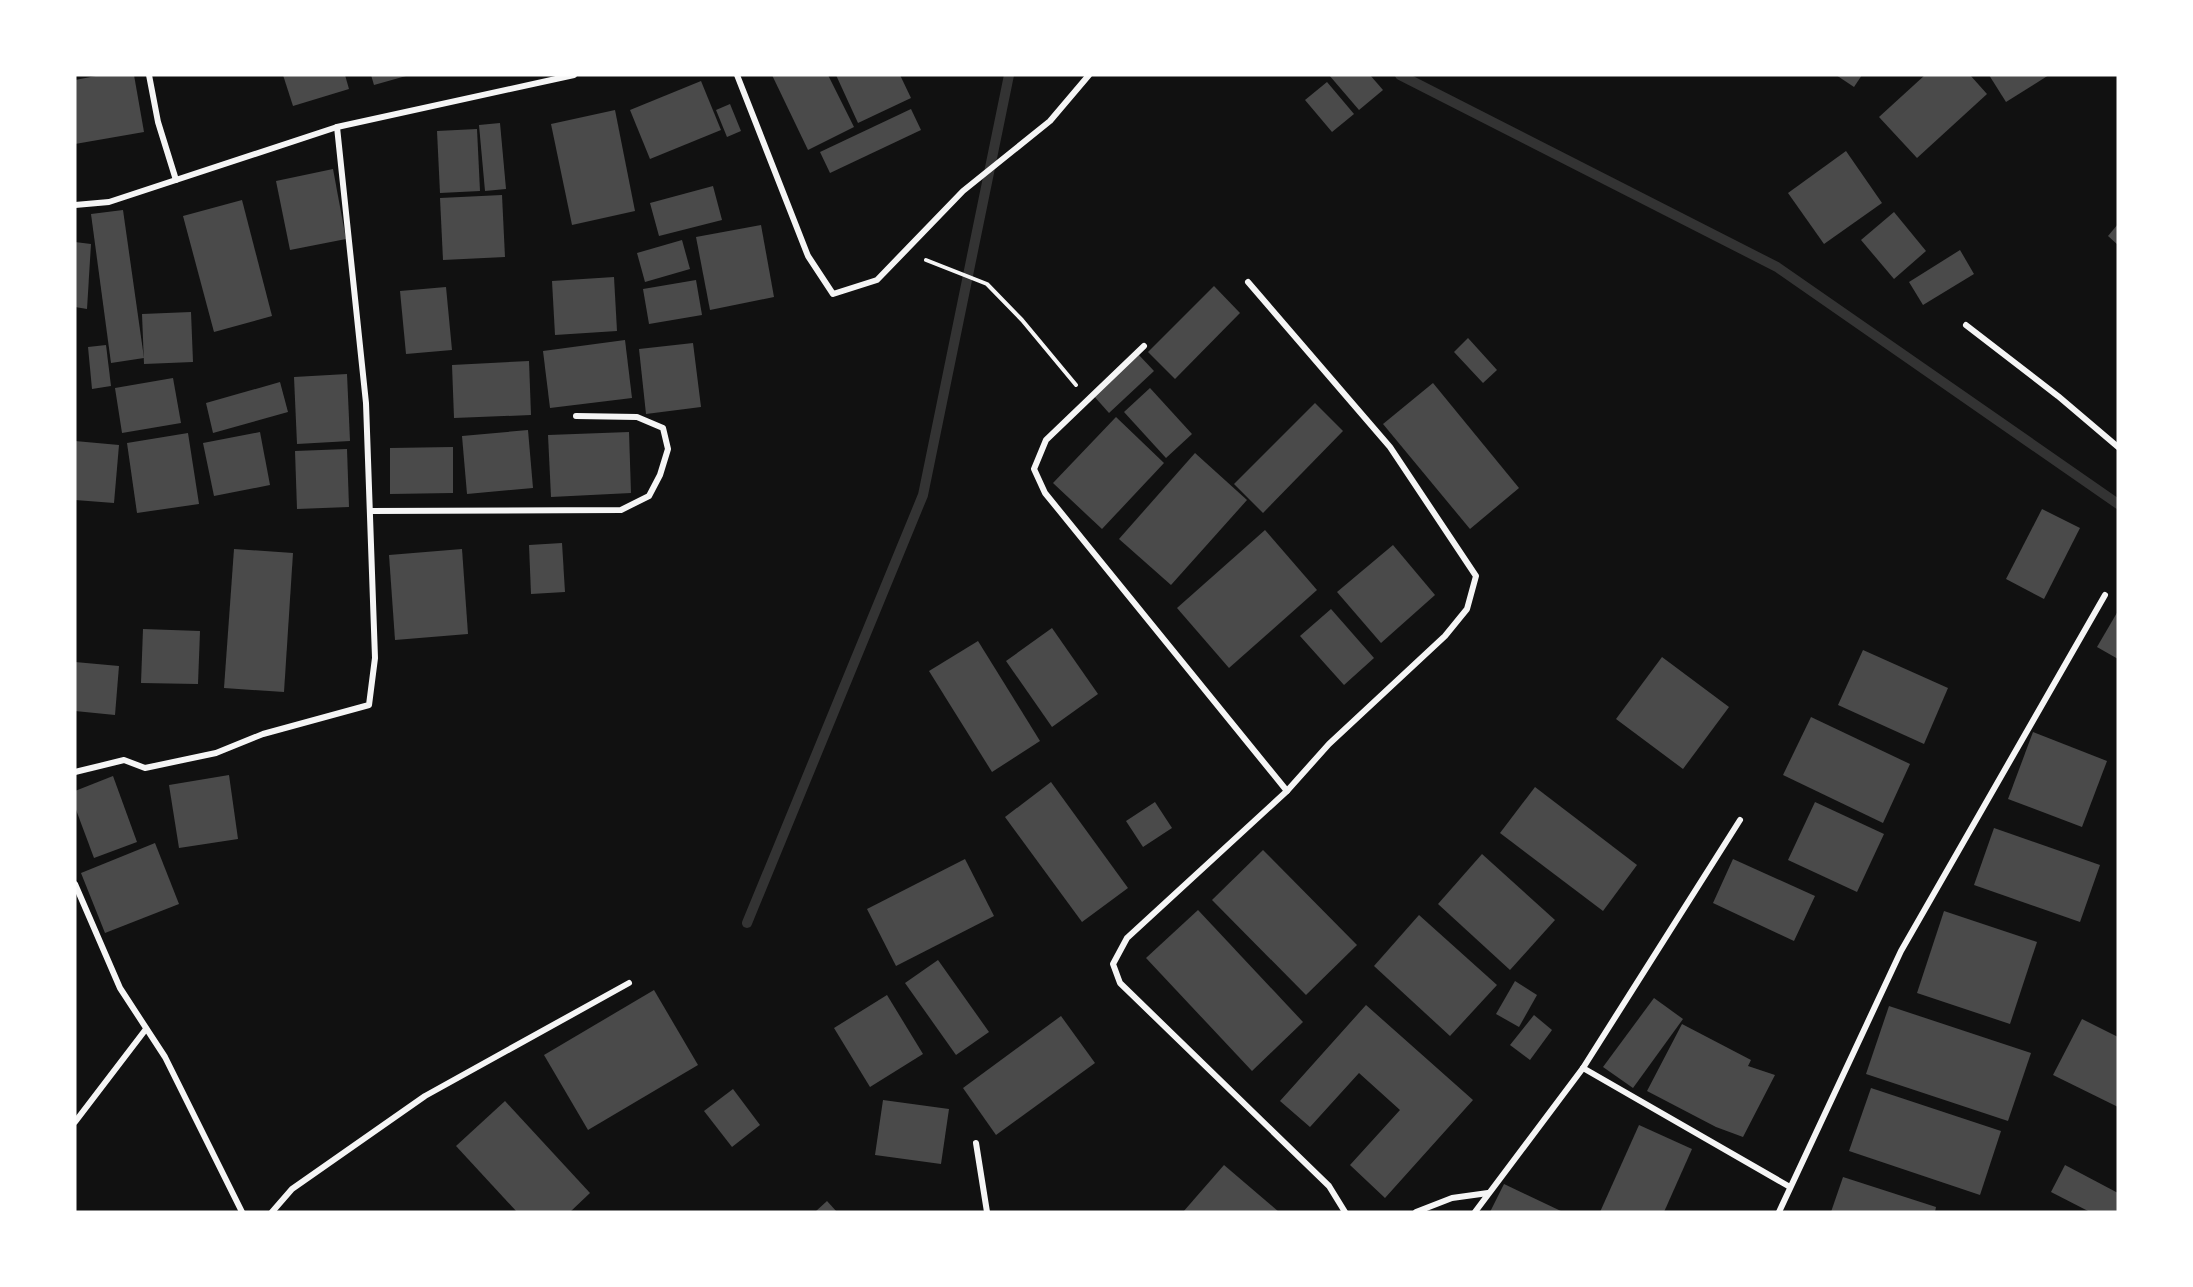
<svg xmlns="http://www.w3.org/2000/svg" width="2193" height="1287" font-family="'Open Sans',sans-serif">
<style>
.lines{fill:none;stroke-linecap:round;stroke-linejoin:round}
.stream{stroke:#333;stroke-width:10}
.building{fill:#4a4a4a}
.path{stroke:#f5f5f5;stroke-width:4}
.minor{stroke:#f5f5f5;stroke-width:6}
</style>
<rect width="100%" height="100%" fill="#111"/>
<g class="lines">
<!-- stream -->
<g class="stream">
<polyline points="1400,75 1777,267 2118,504"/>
<polyline points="747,923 923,495 1009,75"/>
</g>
</g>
<!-- building -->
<g class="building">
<polygon points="101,75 134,75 144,132 75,144 75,80"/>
<polygon points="283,75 345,75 349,89 293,106"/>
<polygon points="371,75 406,75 406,76 374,85"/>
<polygon points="772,75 828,75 854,127 808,150"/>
<polygon points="836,75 900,75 911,98 858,123"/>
<polygon points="1329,75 1370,75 1383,90 1359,110"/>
<polygon points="1836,75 1862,75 1854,87"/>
<polygon points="1925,75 1970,75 1987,94 1917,158 1879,117"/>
<polygon points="1989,75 2049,75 2006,102"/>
<polygon points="701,81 721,130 650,159 630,110"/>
<polygon points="1327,82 1354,114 1332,132 1305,100"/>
<polygon points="730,104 741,131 727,137 716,110"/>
<polygon points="911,109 921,130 830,173 820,152"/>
<polygon points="615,110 635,211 572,225 551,124"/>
<polygon points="500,123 506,189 485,191 479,125"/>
<polygon points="477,129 480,191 440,193 437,131"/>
<polygon points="1846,151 1882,203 1824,244 1788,193"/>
<polygon points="333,169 346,239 290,250 276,181"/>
<polygon points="713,186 722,220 659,236 650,203"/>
<polygon points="502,195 505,257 443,260 440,198"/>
<polygon points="242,200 272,316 214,332 183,216"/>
<polygon points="123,210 144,358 111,363 91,214"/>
<polygon points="1894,212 1926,251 1894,279 1861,240"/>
<polygon points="2118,224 2118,245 2108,236"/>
<polygon points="761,225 774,297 710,310 696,237"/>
<polygon points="682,240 690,269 645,282 637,253"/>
<polygon points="75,242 91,244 87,309 75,307"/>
<polygon points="1960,250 1974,274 1923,305 1909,282"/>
<polygon points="614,277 617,331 555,335 552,281"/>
<polygon points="696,280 702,315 649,324 643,289"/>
<polygon points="1214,286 1240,313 1175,379 1148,352"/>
<polygon points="446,287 452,350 406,354 400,291"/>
<polygon points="191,312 193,362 144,364 142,314"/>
<polygon points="1468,338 1497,370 1483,383 1454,352"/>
<polygon points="625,340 632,398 550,408 543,351"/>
<polygon points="693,343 701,407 646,414 639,349"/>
<polygon points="106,345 111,386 92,389 88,347"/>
<polygon points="1138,354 1154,371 1109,413 1093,395"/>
<polygon points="529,361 531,415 454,418 452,365"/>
<polygon points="347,374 350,441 297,444 294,377"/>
<polygon points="173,378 181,423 122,433 115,388"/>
<polygon points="280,382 288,412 213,433 206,403"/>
<polygon points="1433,383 1519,488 1470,529 1383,424"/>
<polygon points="1150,388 1192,434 1166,458 1124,412"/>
<polygon points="1315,403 1343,431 1263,513 1234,484"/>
<polygon points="1116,417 1164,463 1102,529 1053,483"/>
<polygon points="528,430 533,488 467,494 462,436"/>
<polygon points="260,432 270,485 214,496 203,443"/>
<polygon points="629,432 631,493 551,497 548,435"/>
<polygon points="188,433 199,504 137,513 127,443"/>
<polygon points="75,441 119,445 114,503 75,500"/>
<polygon points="453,447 453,493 390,494 390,448"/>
<polygon points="347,449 349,507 297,509 295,451"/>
<polygon points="1195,453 1247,500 1171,585 1119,539"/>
<polygon points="2042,509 2080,528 2044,599 2006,579"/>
<polygon points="1265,530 1317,590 1229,668 1177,608"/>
<polygon points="562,543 565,592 531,594 529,545"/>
<polygon points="1393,545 1435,595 1381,643 1337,592"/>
<polygon points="234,549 293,553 284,692 224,688"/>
<polygon points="462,549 468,634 395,640 389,555"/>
<polygon points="1331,609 1374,658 1344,685 1300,636"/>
<polygon points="2118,611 2118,659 2097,647"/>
<polygon points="1052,628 1098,694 1052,727 1006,661"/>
<polygon points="143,629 200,631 198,684 141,683"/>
<polygon points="978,641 1040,741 992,772 929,671"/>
<polygon points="1863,650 1948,688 1924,744 1838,705"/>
<polygon points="1662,657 1729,707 1683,769 1616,719"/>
<polygon points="75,662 119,666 115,715 75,711"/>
<polygon points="1811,717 1910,764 1883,823 1783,775"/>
<polygon points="2033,732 2107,761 2082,827 2008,799"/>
<polygon points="229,775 238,839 179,848 169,785"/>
<polygon points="113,776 137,842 94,858 75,807 75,791"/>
<polygon points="1051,782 1128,888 1082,922 1005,817"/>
<polygon points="1535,787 1637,865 1603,911 1500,833"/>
<polygon points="1155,802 1172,828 1143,847 1126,821"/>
<polygon points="1815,802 1884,834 1857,892 1788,860"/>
<polygon points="1994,828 2100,865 2080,922 1974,885"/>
<polygon points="155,843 179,904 105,933 81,873"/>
<polygon points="1263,850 1357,945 1306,995 1212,900"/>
<polygon points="1482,854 1555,920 1510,970 1438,904"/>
<polygon points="965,859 994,916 896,966 867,909"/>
<polygon points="1733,859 1815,896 1794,941 1713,903"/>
<polygon points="1198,910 1303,1022 1252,1071 1146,958"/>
<polygon points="1944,911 2037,942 2010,1024 1917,993"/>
<polygon points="1419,915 1497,985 1450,1036 1374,966"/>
<polygon points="938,960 989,1032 956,1055 905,983"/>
<polygon points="1515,981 1537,995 1519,1027 1496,1014"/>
<polygon points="654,990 698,1065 588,1130 544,1055"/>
<polygon points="887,995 923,1054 870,1087 834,1028"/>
<polygon points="1654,998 1683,1019 1633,1088 1603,1067"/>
<polygon points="1366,1005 1473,1100 1385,1198 1350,1165 1400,1110 1359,1073 1310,1127 1280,1101"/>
<polygon points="1889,1006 2031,1053 2008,1121 1866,1074"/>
<polygon points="1534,1015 1552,1030 1530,1060 1510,1045"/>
<polygon points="1061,1016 1095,1063 996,1135 963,1088"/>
<polygon points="2082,1019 2118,1037 2118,1107 2053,1075"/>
<polygon points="1682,1024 1751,1060 1748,1066 1775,1075 1743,1137 1716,1127 1647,1091"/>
<polygon points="1871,1088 2001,1131 1980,1195 1849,1151"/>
<polygon points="733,1089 760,1125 732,1147 704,1111"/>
<polygon points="883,1100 949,1109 941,1164 875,1155"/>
<polygon points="505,1101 590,1193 570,1212 517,1212 456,1146"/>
<polygon points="1639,1125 1692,1149 1664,1212 1600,1212"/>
<polygon points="1224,1165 1279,1212 1183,1212"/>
<polygon points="2065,1165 2118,1193 2118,1212 2090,1212 2051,1192"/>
<polygon points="1843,1177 1936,1207 1935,1212 1831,1212"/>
<polygon points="1504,1184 1563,1212 1490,1212"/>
<polygon points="827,1201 837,1212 815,1212"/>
</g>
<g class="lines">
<!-- path -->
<polyline class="path" points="926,260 987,284 1022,320 1076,385"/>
<!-- minor -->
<g class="minor">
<polyline points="149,75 158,122 176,180"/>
<polyline points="737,75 808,256 833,294 877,280 963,191 1050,121 1089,75"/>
<polyline points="75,205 109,202 337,127 574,75"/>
<polyline points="1248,282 1390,447 1476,576 1467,609 1445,636 1329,744 1287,791 1127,938 1113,964 1120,983 1329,1186 1345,1212"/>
<polyline points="1966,325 2058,396 2118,447"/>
<polyline points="1144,346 1046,440 1034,469 1045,493 1287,791"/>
<polyline points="370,511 621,510 649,496 660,475 668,449 663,428 637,417 576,416"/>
<polyline points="75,772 124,760 145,768 216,753 263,734 369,705 375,658 366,403 337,127"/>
<polyline points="75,884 120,988 165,1057 242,1212"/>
<polyline points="1583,1068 1790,1187"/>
<polyline points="75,1122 146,1029"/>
<polyline points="976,1143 987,1212"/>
<polyline points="272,1212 292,1189 425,1096 629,983"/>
<polyline points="1416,1212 1452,1198 1488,1193"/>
<polyline points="1475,1212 1583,1068 1740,820"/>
<polyline points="1779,1212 1901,951 2105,595"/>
</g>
</g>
<!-- border -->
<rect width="2193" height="1287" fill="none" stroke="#ffffff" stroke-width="153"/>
</svg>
